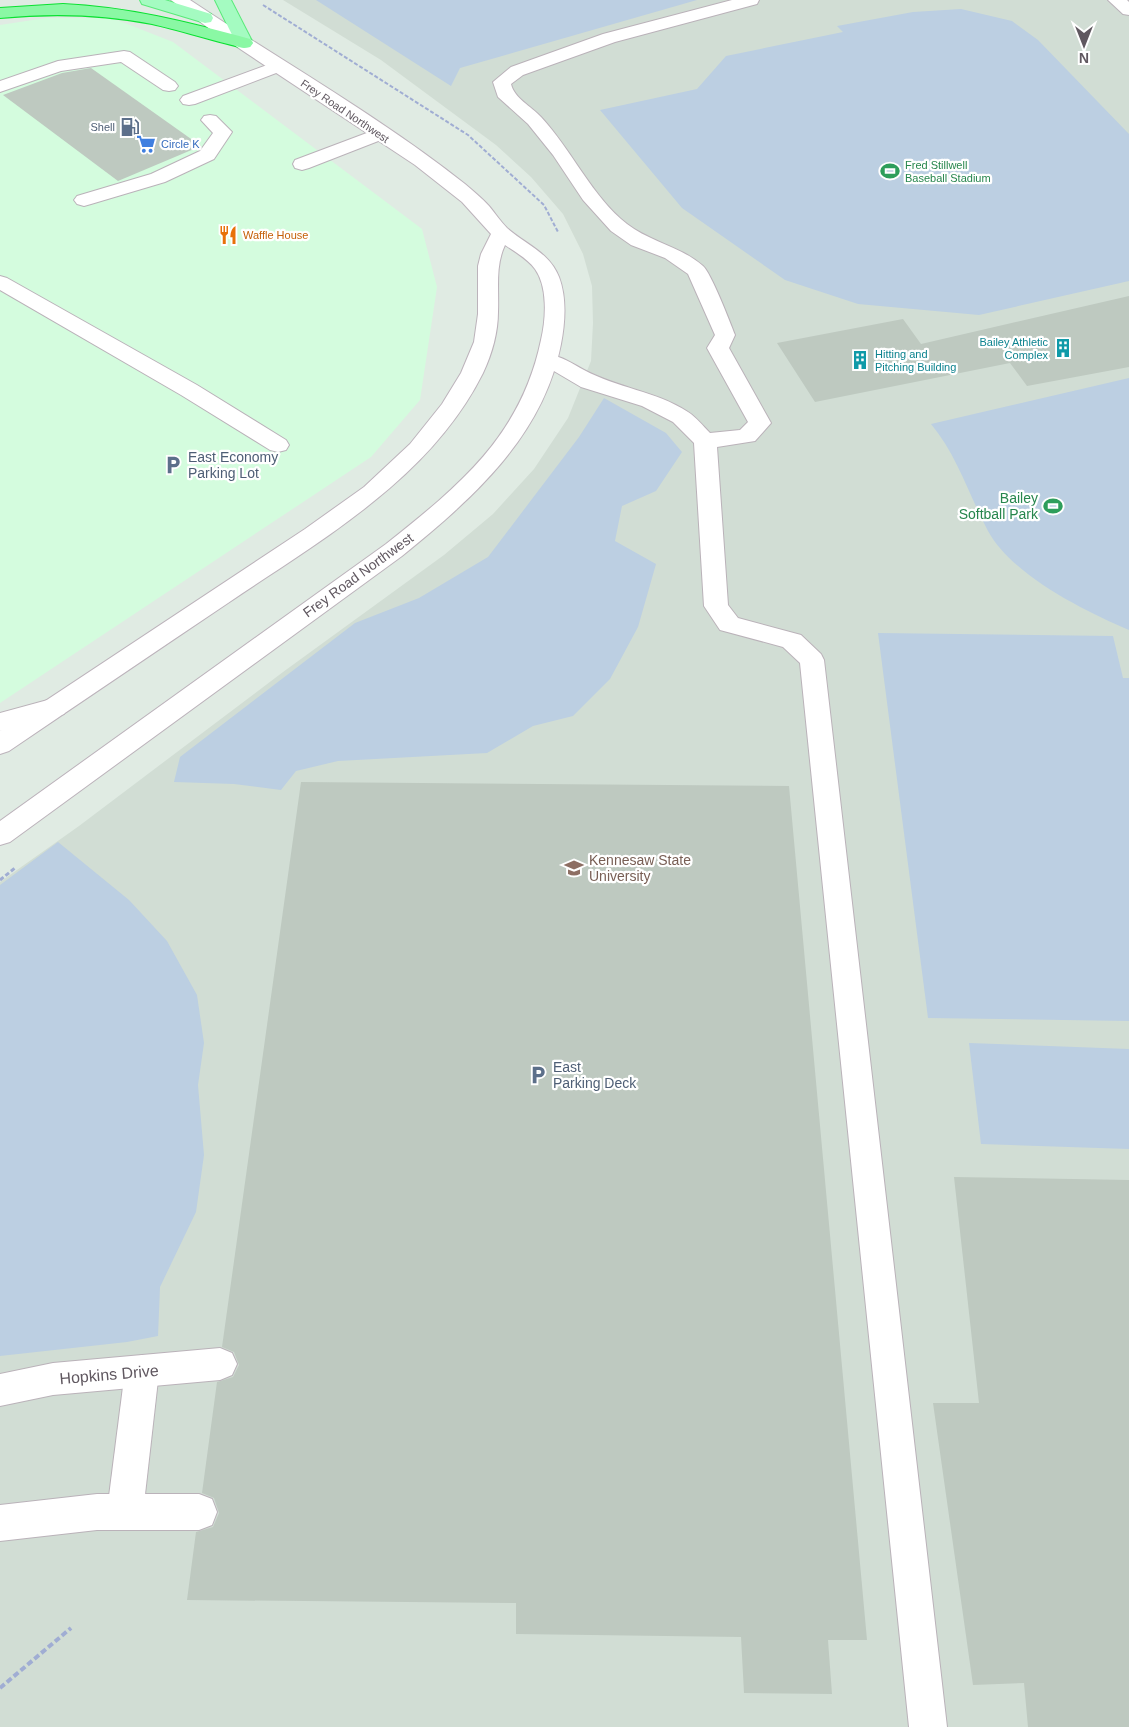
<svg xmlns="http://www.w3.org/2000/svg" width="1129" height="1727" font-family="Arial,sans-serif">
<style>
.commercial{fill:#d4fcde}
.education{fill:#d1ddd4}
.green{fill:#bccfe2}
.building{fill:#bec9c0}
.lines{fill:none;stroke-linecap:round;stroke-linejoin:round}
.service-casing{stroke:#bab2b9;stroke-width:2}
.minor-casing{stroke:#bab2b9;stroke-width:2}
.secondary-casing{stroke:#bcb3bb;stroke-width:2}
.primary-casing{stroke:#59ea79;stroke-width:2}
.motorway-casing{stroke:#0ae131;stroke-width:2}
.path-far2{stroke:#a0add3;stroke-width:2;stroke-dasharray:4 2;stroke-linecap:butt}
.path-far1{stroke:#a0add3;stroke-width:3;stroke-dasharray:4.5 2.5;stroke-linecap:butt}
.path{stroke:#a0add3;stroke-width:4;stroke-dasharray:6 3;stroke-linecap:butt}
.service{fill:#fff;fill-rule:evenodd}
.minor{fill:#fff;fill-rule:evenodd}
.secondary{fill:#fff;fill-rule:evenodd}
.primary{fill:#a4fbc1;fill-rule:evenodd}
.motorway{fill:#8af8a4;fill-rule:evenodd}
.labels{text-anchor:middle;stroke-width:4.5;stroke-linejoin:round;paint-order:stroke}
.far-street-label{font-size:11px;fill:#605860;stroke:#fff}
.far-service-label{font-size:11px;fill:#4e5e75;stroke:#fff;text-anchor:end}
.far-shop-label{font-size:11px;fill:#366cbe;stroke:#fff;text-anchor:start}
.far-leisure-label{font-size:11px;fill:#27864d;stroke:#fff;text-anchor:start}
.far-food-label{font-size:11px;fill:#c56008;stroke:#fff;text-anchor:start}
.far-culture-label{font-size:11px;fill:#0d838f;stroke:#fff;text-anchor:end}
.service-label{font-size:14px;fill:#4e5e75;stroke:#fff;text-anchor:start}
.leisure-label{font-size:14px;fill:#27864d;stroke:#fff;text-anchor:end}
.street-label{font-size:14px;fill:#605860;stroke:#fff}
.education-label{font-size:14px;fill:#785e54;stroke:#fff;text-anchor:start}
.near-street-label{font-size:16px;fill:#605860;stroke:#fff}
</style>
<rect width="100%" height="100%" fill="#e0ebe3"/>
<!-- commercial -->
<polygon class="commercial" points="46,18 112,18 173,42 422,229 437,287 420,400 371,457 0,703 0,25"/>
<!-- education -->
<polygon class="education" points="283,0 1129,0 1129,1727 0,1727 0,882 79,826 283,672 444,555 493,514 534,469 568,418 591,361 593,323 592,286 583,254 563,214 531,177 496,145 381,60"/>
<!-- green -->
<g class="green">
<polygon points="316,0 697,0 460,68 451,86"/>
<polygon points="961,9 1012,21 1038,40 1129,134 1129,281 979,315 858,304 785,280 682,208 600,110 697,89 726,56 843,32 837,26 913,12"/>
<path d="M1129,378V630C1084,611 1012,575 988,531C969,495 957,455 931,424Z"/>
<polygon points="604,398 666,433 682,452 656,491 622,506 615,541 656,564 638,627 610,679 573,716 533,726 487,753 338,761 296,771 281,790 234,784 174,782 180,757 355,623 419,598 488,557 579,437"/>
<polygon points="878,633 1113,636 1123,678 1129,678 1129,1021 928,1018"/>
<polygon points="58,842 129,900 167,941 197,995 204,1043 198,1085 204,1155 196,1212 160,1287 158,1336 127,1342 0,1356 0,885"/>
<polygon points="969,1043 1129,1049 1129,1149 981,1144"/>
</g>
<!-- building -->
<g class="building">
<polygon points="91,68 201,146 118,181 3,95 62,73"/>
<polygon points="1129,296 1129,367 1027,386 1010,363 815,402 777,343 903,319 921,344"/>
<polygon points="301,782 789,786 867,1640 828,1640 832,1694 744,1693 741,1637 516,1634 516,1603 187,1600 196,1532 213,1527 219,1513 214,1498 202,1493 217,1382 233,1377 239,1365 234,1352 222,1347"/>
<polygon points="954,1177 1129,1180 1129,1727 1028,1727 1024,1683 973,1685 933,1403 979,1403"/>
</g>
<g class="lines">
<!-- service casing -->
<g class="service-casing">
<g id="service">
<path d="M732,0H759L757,4L615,42L523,75L511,84C514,98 531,106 541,117C571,149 593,198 627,224C650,242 680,246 703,266C711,273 730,322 735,335L729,348L771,423L755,441L717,447L728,605L738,618L801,635L821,654L824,660L947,1727H909L800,663L783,647L720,630L704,606L694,443L673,422L642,406L581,387L542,364L538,360L542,356C557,352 571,363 584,370C617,388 656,391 688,412C696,417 703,426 710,433L740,430L748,422L707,348L715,335L688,274L665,258L631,245L611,231L583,200L553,155L528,124L498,97L493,82L511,67L603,34Z"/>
<polygon points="124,51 130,52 175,82 178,86 175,90 169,91 163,90 121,62 61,71 0,92 0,81 58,61"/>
<polygon points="278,61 284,62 287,66 284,70 195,104 189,105 183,104 180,100 183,96"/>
<polygon points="210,115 216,116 232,132 214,159 165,182 91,204 84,206 77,204 74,200 77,196 151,174 200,151 213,133 201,120 204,116"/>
<polygon points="380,128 386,130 389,134 386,138 309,168 302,170 295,168 293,164 295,160"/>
<polygon points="0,276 7,278 197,385 286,440 289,445 286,450 278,452 270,450 181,395 0,290"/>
<polygon points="55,698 64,700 68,707 64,714 0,731 0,713"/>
<polygon points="142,1355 154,1360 159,1371 143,1512 138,1525 125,1530 112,1525 107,1512 125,1371 130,1360"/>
</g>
</g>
<!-- minor casing -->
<g class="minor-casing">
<g id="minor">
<polygon points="1108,0 1127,0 1129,2 1129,15 1123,14"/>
<polygon points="220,1348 232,1353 237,1364 232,1375 220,1380 53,1395 0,1406 0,1374 53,1363"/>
<polygon points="97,1494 199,1494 212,1499 217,1512 212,1525 199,1530 97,1530 0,1541 0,1505"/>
</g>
</g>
<!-- secondary casing -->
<g class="secondary-casing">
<path id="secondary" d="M171,0H190C281,61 379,116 465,184C473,191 482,198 489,206C495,213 500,221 507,228C525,244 549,252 559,277C567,298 565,323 561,344C543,437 472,499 402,556L10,842L0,845V821L386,544C459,486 521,436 541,340C546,319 548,287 535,269C528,259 515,252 505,245C495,266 499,289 498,312C498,332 492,354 483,373C430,479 322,539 228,603C155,652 82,701 9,751L0,754V731L305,529L364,487L410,444L442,404L461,373L474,342L478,314V266L481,254L491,234L462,202L415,165L207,27Z"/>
</g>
<!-- primary casing -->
<g class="primary-casing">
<g id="primary">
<polygon points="140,0 165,0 211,14 213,18 211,22 205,23 142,4"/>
<polygon points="215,0 231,0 253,43 250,47 244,48 238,47"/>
</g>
</g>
<!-- motorway casing -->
<g class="motorway-casing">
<path id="motorway" d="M63,4C128,7 188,22 250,39L253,43L250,47L244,48C213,41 183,31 152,24C101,14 52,13 0,18V8Z"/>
</g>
<!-- path-far2 -->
<polyline class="path-far2" points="263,5 468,135 544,205 558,232"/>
<!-- path-far1 -->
<polyline class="path-far1" points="0,880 15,868"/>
<!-- path -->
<polyline class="path" points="0,1688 71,1628"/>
<!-- service -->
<use href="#service" class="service"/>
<!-- minor -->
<use href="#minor" class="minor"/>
<!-- secondary -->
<use href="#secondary" class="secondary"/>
<!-- primary -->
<use href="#primary" class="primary"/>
<!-- motorway -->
<use href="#motorway" class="motorway"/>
</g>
<!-- icons -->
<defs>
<g id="fuel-bare" transform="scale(1.5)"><path d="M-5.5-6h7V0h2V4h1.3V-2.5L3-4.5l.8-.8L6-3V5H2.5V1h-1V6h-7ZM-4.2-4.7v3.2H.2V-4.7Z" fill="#5c6f8a" stroke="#fff" stroke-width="2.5" paint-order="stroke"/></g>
<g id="supermarket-bare" transform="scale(1.5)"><path d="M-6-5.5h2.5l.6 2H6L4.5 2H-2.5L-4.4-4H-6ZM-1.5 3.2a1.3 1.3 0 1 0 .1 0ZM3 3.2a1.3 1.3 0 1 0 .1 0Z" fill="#3f7fe0" stroke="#fff" stroke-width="2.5" paint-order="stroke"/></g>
<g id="stadium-bare" transform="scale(1.5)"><path d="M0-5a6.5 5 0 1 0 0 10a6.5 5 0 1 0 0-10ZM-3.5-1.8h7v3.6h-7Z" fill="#2e9e5b" stroke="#fff" stroke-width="2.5" paint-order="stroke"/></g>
<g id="restaurant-bare" transform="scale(1.5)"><path d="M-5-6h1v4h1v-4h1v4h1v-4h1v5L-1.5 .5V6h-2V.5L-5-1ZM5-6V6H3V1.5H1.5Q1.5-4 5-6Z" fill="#e8710a" stroke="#fff" stroke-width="2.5" paint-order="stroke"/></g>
<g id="building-bare" transform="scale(1.5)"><path d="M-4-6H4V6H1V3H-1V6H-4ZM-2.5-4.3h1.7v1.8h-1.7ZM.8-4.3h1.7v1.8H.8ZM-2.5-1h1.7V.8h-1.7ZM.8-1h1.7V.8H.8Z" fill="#0f9aa8" stroke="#fff" stroke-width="2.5" paint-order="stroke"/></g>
<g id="parking-bare" transform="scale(1.5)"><path d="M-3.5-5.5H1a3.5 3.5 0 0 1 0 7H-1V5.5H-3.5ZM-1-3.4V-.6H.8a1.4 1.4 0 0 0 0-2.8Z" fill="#5c6f8a" stroke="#fff" stroke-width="2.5" paint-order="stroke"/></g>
<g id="university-bare" transform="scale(1.5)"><path d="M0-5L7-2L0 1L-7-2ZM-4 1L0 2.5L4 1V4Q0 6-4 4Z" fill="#8d6e63" stroke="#fff" stroke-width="2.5" paint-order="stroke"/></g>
</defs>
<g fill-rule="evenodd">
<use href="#fuel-bare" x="130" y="127"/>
<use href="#supermarket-bare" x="146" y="144"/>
<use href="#stadium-bare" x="890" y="171"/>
<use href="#restaurant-bare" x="228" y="235"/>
<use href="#building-bare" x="1063" y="348"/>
<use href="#building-bare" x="860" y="360"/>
<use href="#parking-bare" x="173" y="465"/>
<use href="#stadium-bare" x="1053" y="506"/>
<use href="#university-bare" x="574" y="868"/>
<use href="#parking-bare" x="538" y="1075"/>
</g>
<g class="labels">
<!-- far-street labels -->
<g class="far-street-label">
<text transform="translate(345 111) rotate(34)" y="4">Frey Road Northwest</text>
</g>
<!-- far-service labels -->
<g class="far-service-label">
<text x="115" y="131">Shell</text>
</g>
<!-- far-shop labels -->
<g class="far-shop-label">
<text x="161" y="148">Circle K</text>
</g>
<!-- far-leisure labels -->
<g class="far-leisure-label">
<text x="905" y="169">Fred Stillwell<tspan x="905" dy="13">Baseball Stadium</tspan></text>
</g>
<!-- far-food labels -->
<g class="far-food-label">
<text x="243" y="239">Waffle House</text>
</g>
<!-- far-culture labels -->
<g class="far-culture-label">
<text x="1048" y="346">Bailey Athletic<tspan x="1048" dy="13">Complex</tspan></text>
<text x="875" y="358" text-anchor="start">Hitting and<tspan x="875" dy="13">Pitching Building</tspan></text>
</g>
<!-- service labels -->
<g class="service-label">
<text x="188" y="462">East Economy<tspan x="188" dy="16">Parking Lot</tspan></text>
<text x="553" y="1072">East<tspan x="553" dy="16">Parking Deck</tspan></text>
</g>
<!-- leisure labels -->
<g class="leisure-label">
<text x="1038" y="503">Bailey<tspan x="1038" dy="16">Softball Park</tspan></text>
</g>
<!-- street labels -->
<g class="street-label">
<text transform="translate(358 575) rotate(-36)" y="5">Frey Road Northwest</text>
</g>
<!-- education labels -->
<g class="education-label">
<text x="589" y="865">Kennesaw State<tspan x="589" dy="16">University</tspan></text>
</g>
<!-- near-street labels -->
<g class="near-street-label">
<text transform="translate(109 1374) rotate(-5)" y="6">Hopkins Drive</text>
</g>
</g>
<!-- north arrow -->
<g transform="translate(1084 45) rotate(180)" stroke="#ffffff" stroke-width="4" paint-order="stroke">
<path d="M0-4L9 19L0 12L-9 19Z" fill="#605860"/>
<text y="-8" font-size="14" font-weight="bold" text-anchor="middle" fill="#605860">N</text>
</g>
</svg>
